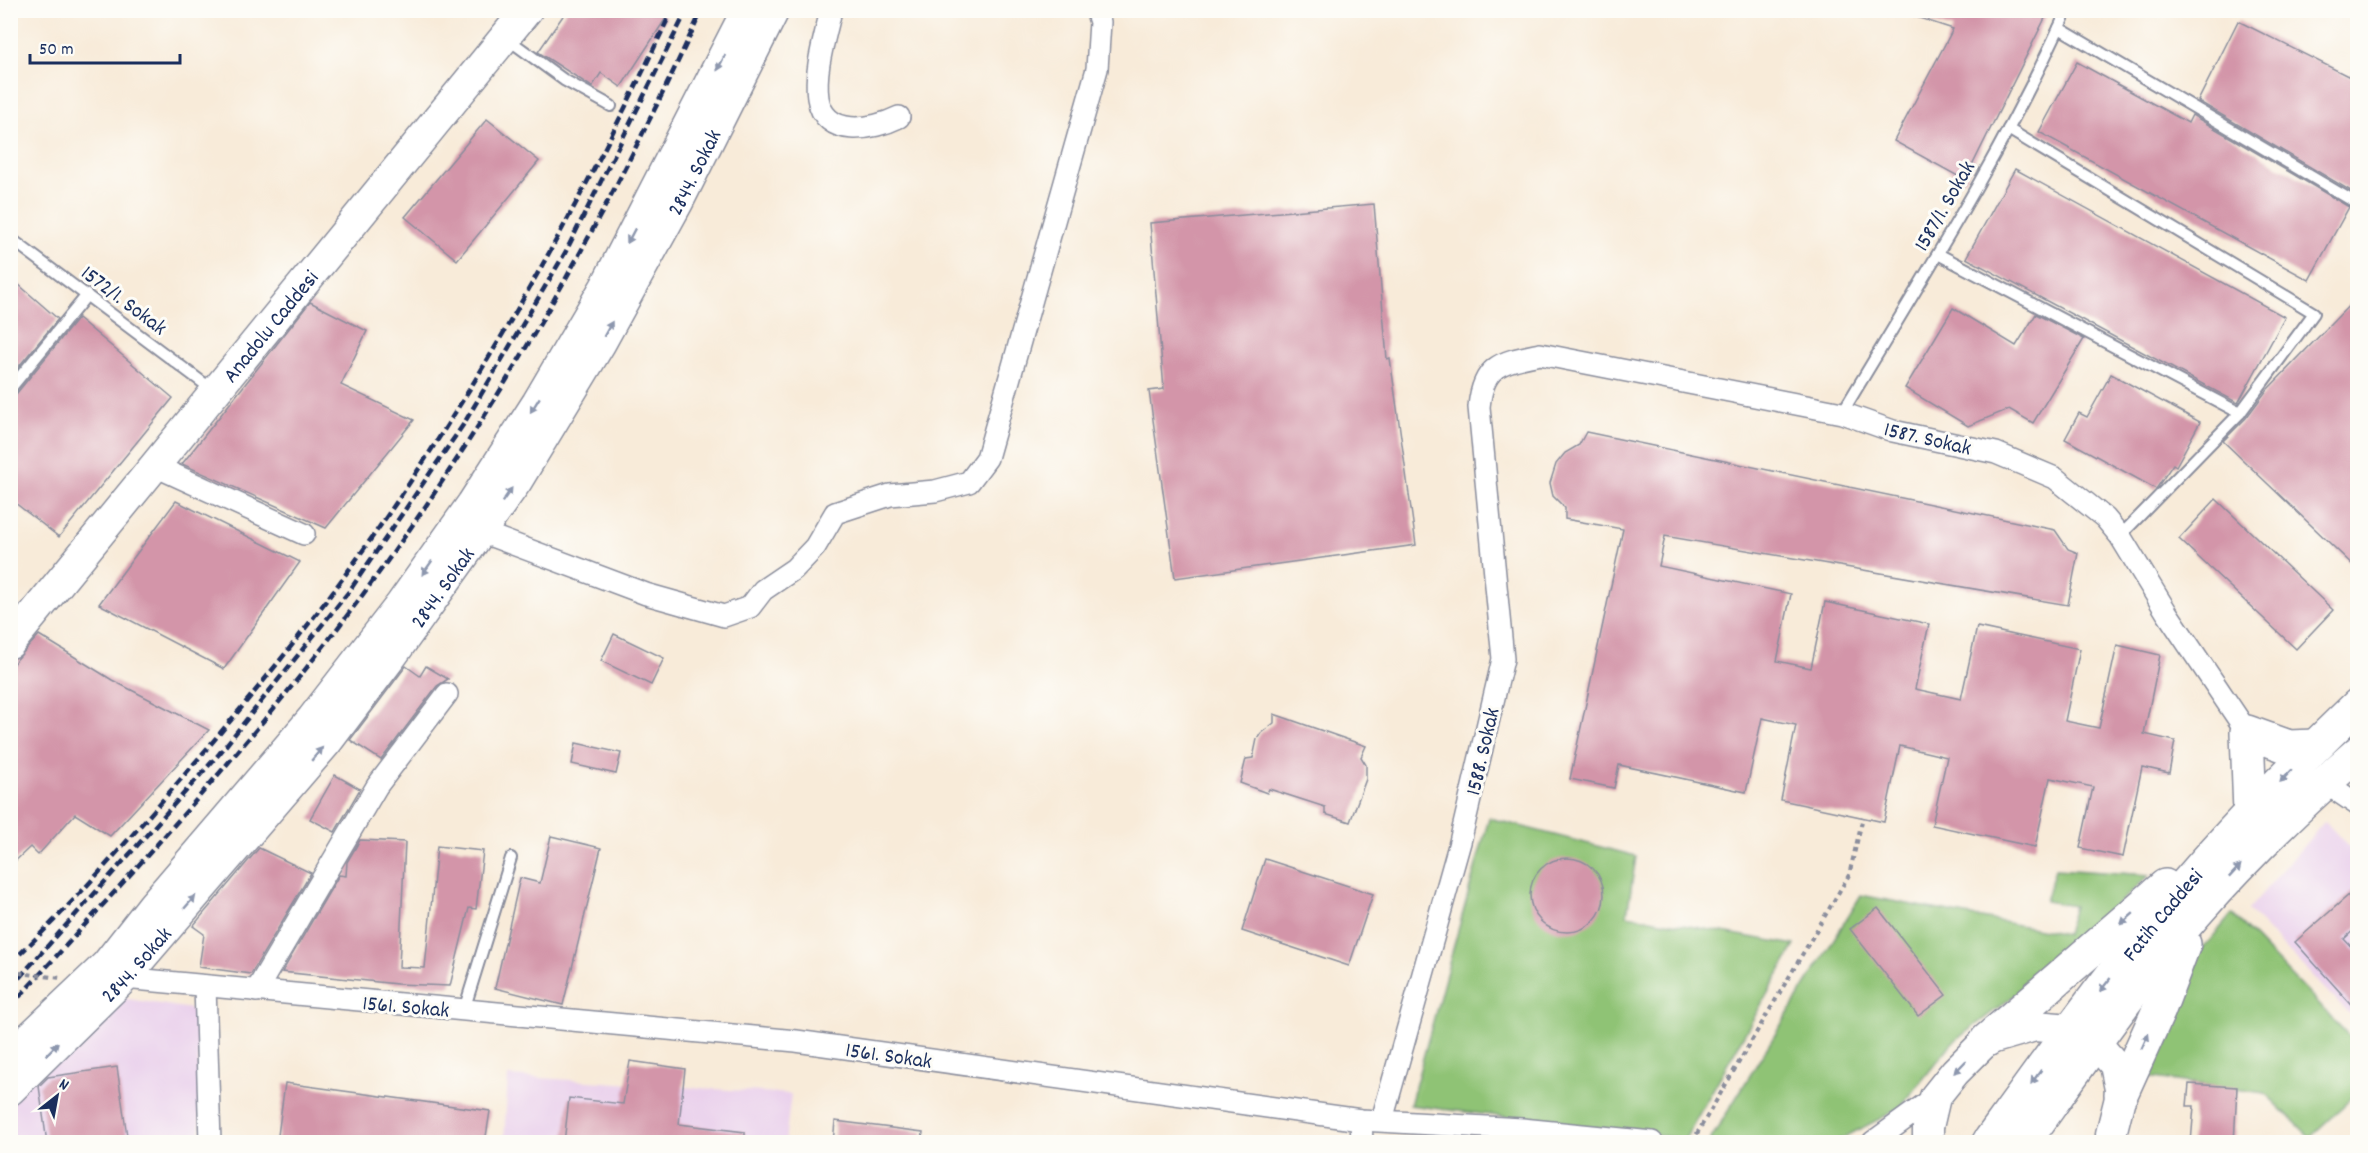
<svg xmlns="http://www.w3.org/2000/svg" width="2368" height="1153" font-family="Dekko,sans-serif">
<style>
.built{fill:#ead1ec}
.green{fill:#8fc374;stroke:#557969;stroke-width:1.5}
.building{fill:#d395a9}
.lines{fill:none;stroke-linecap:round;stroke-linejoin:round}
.lane-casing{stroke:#8a8d9c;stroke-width:14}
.street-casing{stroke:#8a8d9c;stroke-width:24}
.secondary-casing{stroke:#8a8d9c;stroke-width:33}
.primary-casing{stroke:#8a8d9c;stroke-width:36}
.path{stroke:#8a8d9c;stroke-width:4;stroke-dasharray:4.5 4.5;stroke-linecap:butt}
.lane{stroke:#fff;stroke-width:10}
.street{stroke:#fff;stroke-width:21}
.secondary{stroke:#fff;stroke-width:30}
.primary{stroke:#fff;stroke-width:33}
.rail{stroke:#1b2f5e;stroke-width:4.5;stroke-dasharray:9 4.5;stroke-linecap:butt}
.path-bridge{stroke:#8a8d9c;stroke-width:4;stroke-dasharray:4.5 4.5;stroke-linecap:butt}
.oneway{fill:#8d97ae}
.labels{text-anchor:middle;stroke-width:6;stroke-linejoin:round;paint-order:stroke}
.street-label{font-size:22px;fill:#1b2f5e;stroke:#fdfcf7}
</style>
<rect width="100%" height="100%" fill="#fdfcf7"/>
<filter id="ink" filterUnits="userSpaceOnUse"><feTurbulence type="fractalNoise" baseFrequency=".0167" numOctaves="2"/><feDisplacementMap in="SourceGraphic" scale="12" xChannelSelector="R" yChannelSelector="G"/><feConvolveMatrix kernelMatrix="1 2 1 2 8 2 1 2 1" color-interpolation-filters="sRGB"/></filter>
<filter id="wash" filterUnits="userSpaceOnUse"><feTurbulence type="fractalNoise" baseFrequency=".008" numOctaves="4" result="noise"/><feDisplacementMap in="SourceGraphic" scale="24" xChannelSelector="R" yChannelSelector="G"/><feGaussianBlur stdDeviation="1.35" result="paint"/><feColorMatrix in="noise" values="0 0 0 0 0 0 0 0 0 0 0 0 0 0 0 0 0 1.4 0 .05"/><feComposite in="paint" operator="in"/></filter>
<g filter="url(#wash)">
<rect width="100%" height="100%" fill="#f8ebd9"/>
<!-- built -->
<g class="built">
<polygon points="2325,821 2357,856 2357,1022 2248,910"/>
<polygon points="116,997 197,1010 200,1142 11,1142 11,1100"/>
<polygon points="508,1076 791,1094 785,1142 504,1142"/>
</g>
<!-- green -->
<g class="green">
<polygon points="1489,818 1636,856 1627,915 1795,945 1685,1139 1410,1105"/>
<polygon points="2055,869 2150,875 2028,985 1952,1043 1899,1109 1835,1142 1709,1142 1861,895 2066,934 2074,906 2045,901"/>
<polygon points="2232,914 2357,1044 2357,1093 2310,1137 2265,1093 2146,1077 2183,972"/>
</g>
<g id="blocks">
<!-- building -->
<g class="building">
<polygon points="567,10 659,10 666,18 621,87 601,73 592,87 538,52"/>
<polygon points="1907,10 2049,10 1965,180 1894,141 1953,29 1907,14"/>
<polygon points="2238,21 2358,81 2356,194 2198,101"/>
<polygon points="2077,62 2188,123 2192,115 2349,207 2309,280 2039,132"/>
<polygon points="487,119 539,161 457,260 405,217"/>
<polygon points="2015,169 2285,317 2238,403 1966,258"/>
<polygon points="1374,204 1387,359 1390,358 1416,545 1175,578 1149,391 1164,389 1150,223"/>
<polygon points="10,277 58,319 10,377"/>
<polygon points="2358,296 2358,570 2223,441 2246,418 2267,390"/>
<polygon points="310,302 367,331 341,385 414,420 326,528 182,464"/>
<polygon points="1953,308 2016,346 2036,314 2084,339 2033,423 2009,409 1968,426 1905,388"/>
<polygon points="78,318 173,398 59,537 10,499 10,396 16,394"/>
<polygon points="2111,374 2200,422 2176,466 2173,464 2156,489 2065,439 2079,413 2087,417"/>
<polygon points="1586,432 2055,530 2068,549 2078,553 2068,605 1665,536 1659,566 1791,594 1777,661 1811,668 1825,602 1929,624 1915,689 1961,699 1977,627 2080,649 2065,721 2099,728 2117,645 2160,655 2144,734 2175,741 2169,773 2142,767 2123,857 2080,848 2093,787 2050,778 2035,847 1932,825 1947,757 1900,746 1884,822 1781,800 1796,725 1762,718 1746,792 1619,765 1614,788 1570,779 1623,529 1565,519 1565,508 1553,496 1550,483 1556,464 1565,453 1579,445"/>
<polygon points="2216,499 2333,610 2296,649 2179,539"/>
<polygon points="176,501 300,562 224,669 99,604"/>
<polygon points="614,634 664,658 651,685 601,661"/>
<polygon points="39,635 112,680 209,730 110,836 75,814 38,855 30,847 10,866 10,667"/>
<polygon points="406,666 420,676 426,666 448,679 437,686 381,760 350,740"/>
<polygon points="1274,714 1366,746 1361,757 1366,765 1366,779 1350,822 1325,814 1325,807 1269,789 1267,793 1240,783 1246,759 1253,758 1257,739 1261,733 1274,723"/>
<polygon points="576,743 621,753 616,774 572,764"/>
<polygon points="335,775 360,789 335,832 310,819"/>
<polygon points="551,836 601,848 563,1005 495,988 520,878 540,883"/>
<polygon points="360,840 405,842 399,967 425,968 437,846 483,851 476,909 469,908 450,986 397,984 282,972 339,875 346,876 347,862"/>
<polygon points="259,848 311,873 251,974 199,967 204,934 193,926"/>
<circle cx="1567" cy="895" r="37"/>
<polygon points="1265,859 1373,894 1349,966 1242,931"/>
<polygon points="2358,887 2358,926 2344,939 2358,954 2358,1012 2295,942"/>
<polygon points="1878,908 1946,995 1918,1016 1850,929"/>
<polygon points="630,1061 685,1069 679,1124 745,1132 745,1143 564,1143 569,1098 623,1104"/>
<polygon points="117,1067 128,1143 47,1143 39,1086 48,1077"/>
<polygon points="285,1083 490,1111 485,1143 277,1143"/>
<polygon points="2189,1084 2237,1087 2234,1143 2191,1143 2194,1106 2187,1106"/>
<polygon points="835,1121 923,1132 922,1143 833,1143"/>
</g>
</g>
</g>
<g filter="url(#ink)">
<use href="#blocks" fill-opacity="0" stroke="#8a8d9c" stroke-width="1.5"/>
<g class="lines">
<!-- lane casing -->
<g class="lane-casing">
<g id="lane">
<polyline points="666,10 667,11"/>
<polyline points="2059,28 2358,204"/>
<polyline points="505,37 564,80 611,106"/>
<polyline points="2008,129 2314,313 2240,413 2120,536"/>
<polyline points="10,238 214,391"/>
<polyline points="1938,254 2240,413"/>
<polyline points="10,389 87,295"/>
<path d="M1842,413C1921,281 2004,151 2067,10"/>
<polyline points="464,1010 511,858"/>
</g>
</g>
<!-- street casing -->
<g class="street-casing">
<g id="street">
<path d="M831,10C825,38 814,70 818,98C824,139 873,130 899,117"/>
<polyline points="155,466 304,534"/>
<polyline points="481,532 646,594 724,616 750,607 763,590 794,569 815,547 835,513 890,495 935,491 969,482 987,458 1097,69 1100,22 1096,10"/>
<polyline points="2324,782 2358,805"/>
<polyline points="116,973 124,978 796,1041 1361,1120 1522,1129 1652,1142"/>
<polyline points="205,986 210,1142"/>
<polyline points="256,991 377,786 447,694"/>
<polyline points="1361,1120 1362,1142"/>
<path d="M1382,1120L1460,842L1503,659L1479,407C1483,364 1502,362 1540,354L1842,413L1893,431L1996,453L2055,478L2105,518L2120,536L2167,613L2247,732"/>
<polyline points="1873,1142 1935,1097"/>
</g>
</g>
<!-- secondary casing -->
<g class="secondary-casing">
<g id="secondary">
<path id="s1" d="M10,643L527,10"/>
<polyline points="10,1056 106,965 153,905 312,719 401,604 472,504 537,403 605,287 747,10"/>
<path id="s2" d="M10,1090L124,978L327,742L392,656L517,481L600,344L678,202L774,10"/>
<polyline points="1928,1142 1928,1127 1935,1097 1955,1072 1987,1040 2035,1026 2070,1029 2095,1042 2115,1065 2121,1094 2111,1134 2112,1142"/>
</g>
</g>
<!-- primary casing -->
<g class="primary-casing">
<g id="primary">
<polyline points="2250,812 2247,732 2289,747 2315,746"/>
<polyline points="1987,1040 2165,886"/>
<polyline points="2121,1094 2159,1010 2184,944"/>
<path id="s3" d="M1989,1142C2049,1059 2109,975 2176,896C2232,829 2294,766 2358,705"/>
<path d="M2024,1142C2079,1065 2134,985 2196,913C2246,856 2301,803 2358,753"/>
</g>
</g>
<!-- path -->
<polyline class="path" points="1692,1142 1849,875 1863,817"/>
<!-- lane -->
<use href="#lane" class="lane"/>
<!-- street -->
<use href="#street" class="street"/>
<!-- secondary -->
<use href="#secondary" class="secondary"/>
<!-- primary -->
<use href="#primary" class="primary"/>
<!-- rail -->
<g class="rail">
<path d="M10,963C70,908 121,848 174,787C231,721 288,653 340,582C470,405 579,210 672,10"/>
<polyline points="10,988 219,754 350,590 463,425 565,253 687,10"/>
<path d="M10,1007C131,874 254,741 361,597C496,415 607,216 702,10"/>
</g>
<!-- path-bridge -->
<polyline class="path-bridge" points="10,972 61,978"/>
</g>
<!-- one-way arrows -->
<defs><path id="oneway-solid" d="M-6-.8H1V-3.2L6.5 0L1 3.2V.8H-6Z" transform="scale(1.5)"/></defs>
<g class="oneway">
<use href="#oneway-solid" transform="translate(721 63) rotate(117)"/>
<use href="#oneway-solid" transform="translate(631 236) rotate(118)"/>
<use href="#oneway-solid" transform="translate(608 329) rotate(-61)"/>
<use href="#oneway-solid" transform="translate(535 405) rotate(122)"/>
<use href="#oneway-solid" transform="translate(507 495) rotate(-55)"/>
<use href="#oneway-solid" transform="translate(427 568) rotate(125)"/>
<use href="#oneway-solid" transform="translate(317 754) rotate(-50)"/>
<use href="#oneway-solid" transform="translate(2286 776) rotate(134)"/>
<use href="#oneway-solid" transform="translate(2235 871) rotate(-47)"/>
<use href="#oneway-solid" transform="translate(190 902) rotate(-49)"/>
<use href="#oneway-solid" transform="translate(2127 919) rotate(139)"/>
<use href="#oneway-solid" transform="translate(2105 985) rotate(128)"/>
<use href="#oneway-solid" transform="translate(2145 1041) rotate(-66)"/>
<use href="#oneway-solid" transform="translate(52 1049) rotate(-45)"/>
<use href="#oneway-solid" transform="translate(1960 1067) rotate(134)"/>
<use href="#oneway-solid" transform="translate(2036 1077) rotate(126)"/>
</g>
</g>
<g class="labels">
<!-- street labels -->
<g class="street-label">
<text dy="8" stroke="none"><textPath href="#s2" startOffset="1150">2844. Sokak</textPath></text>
<text transform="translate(1943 205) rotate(-60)" y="8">1587/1. Sokak</text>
<text transform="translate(125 299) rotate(37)" y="8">1572/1. Sokak</text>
<text dy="8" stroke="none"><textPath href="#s1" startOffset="410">Anadolu Caddesi</textPath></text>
<text transform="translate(1928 437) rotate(13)" y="8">1587. Sokak</text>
<text dy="8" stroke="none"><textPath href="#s2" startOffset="664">2844. Sokak</textPath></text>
<text transform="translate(1481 751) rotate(-77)" y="8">1588. Sokak</text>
<text dy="8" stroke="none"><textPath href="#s3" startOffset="286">Fatih Caddesi</textPath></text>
<text dy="8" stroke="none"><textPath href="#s2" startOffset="178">2844. Sokak</textPath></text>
<text transform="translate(406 1005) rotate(5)" y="8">1561. Sokak</text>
<text transform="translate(889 1054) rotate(8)" y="8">1561. Sokak</text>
</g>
</g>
<!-- margin -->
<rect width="2368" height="1153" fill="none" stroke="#fdfcf7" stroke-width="36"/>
<!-- north arrow -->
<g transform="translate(57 1096) rotate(31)" stroke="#fdfcf7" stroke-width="4.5" paint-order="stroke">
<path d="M0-4.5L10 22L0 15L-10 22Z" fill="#1b2f5e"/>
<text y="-9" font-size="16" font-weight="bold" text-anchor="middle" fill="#1b2f5e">N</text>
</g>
<!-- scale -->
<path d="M30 54v9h150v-9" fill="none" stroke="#1b2f5e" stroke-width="3"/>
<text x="39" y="54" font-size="18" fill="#1b2f5e" stroke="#fdfcf7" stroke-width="4.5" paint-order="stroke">50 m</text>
</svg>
